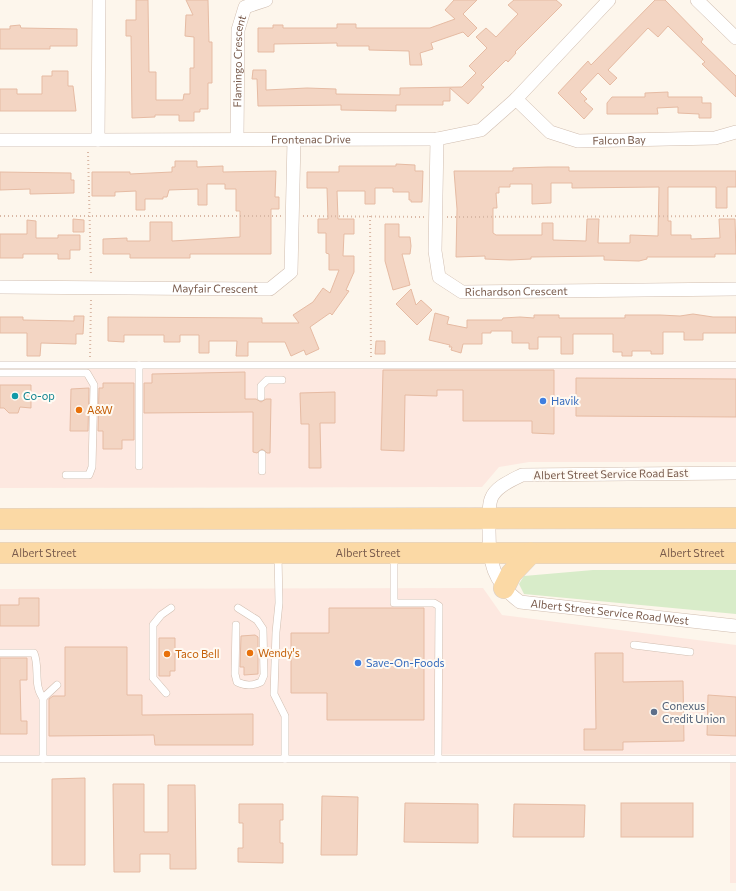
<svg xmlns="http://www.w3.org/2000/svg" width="736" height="891" font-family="Commissioner,sans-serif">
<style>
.commercial{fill:#fde8e0}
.green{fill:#d8ecc9}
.building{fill:#f3d5c3;stroke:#e6bba3;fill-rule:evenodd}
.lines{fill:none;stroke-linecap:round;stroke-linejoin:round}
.service-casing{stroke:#d1beb0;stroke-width:8}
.minor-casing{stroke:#d1beb0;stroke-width:14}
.primary-casing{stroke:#dad1cd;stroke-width:22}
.path{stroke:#d9b8a5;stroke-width:2;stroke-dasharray:1 3;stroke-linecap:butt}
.service{stroke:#fff;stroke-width:7}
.minor{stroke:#fff;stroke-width:13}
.primary{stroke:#fbd9a5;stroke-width:21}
.culture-dot{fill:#0f9aa8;stroke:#fffaf3;stroke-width:1.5}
.shop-dot{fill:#3f7fe0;stroke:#fffaf3;stroke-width:1.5}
.food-dot{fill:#e8710a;stroke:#fffaf3;stroke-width:1.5}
.service-dot{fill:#5c6f8a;stroke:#fffaf3;stroke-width:1.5}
.labels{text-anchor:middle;stroke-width:4;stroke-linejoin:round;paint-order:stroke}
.street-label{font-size:11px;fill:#7a5c4d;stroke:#fffaf3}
.culture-label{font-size:11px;fill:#0d838f;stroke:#fffaf3;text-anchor:start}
.shop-label{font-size:11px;fill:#366cbe;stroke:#fffaf3;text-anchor:start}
.food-label{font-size:11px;fill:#c56008;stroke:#fffaf3;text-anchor:start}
.service-label{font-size:11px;fill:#4e5e75;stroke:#fffaf3;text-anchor:start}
</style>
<rect width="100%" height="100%" fill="#fdf6ec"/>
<!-- commercial -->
<g class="commercial">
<polygon points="736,365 736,462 529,462 499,467 482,487 0,488 0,368"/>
<polygon points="483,588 502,615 736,645 736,883 730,883 730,754 0,755 0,589"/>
</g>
<!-- green -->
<polygon class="green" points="593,570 736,570 736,614 524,594 519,584 524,576"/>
<!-- building -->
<g class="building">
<polygon points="136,0 148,0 149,72 156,72 156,100 183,100 184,94 190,94 190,68 194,68 194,37 185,36 186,15 193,15 186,0 208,0 209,42 212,42 212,83 208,83 208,109 200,109 200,112 194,112 194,121 179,121 179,115 155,115 155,117 132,118 131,36 126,36 126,20 136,20"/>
<polygon points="454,0 477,0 463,14 477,28 468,37 463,32 431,43 433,49 420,53 422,65 410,65 409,51 369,50 369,46 337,46 337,43 274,44 274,52 258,52 258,28 273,28 273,25 283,25 283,28 337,28 337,24 356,24 356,28 430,28 455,19 445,10"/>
<polygon points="514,0 556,0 562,5 515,52 516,53 508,62 506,60 481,85 484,87 468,104 450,88 450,101 443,101 443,105 396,105 396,111 341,110 341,105 258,106 257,79 252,79 253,70 266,70 266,90 307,88 336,89 336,94 400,95 400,88 462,87 476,73 469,66 487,48 476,37 486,28 496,37 518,14 508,5"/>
<polygon points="655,0 665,0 703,39 701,42 736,76 736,97 702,64 705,62 668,26 658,37 648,28 608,70 617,78 610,85 598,73 580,92 587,99 584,101 593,109 584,119 558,93 588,61 591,65"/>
<polygon points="20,25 21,28 77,29 77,46 50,46 50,49 0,49 0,29 10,29 10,26"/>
<polygon points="52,71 68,71 68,86 73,86 76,111 0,111 0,89 17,89 17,94 42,94 42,76 52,76"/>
<polygon points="668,92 668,97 702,97 702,103 711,103 711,118 699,118 699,114 678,113 678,107 657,108 658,114 607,114 607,103 612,97 645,97 645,93"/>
<polygon points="175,161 197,161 197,167 223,166 223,172 276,171 275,197 279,197 279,209 271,209 271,254 190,254 190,258 130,258 130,254 103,254 103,239 127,238 127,241 150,241 150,222 172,222 172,241 240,237 240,211 236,211 236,189 225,189 225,184 207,184 207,205 198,205 198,189 169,190 167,197 163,197 163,199 145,199 145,210 136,210 136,191 115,192 115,196 92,196 92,172 130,172 130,174 172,172 172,167 175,167"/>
<polygon points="396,164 415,165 415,171 423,171 422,202 411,202 411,200 409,200 409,192 393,192 393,188 375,188 375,204 365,204 365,191 337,191 338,219 354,219 354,234 344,234 343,256 354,256 354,272 346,290 349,291 332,315 330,313 310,327 319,349 306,355 304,350 291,356 285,342 248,342 248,356 236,356 237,341 209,341 209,353 199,353 199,335 180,335 180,342 164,342 164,335 124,335 124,342 108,341 108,317 262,318 262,323 299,323 293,315 313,302 323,288 330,293 339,270 329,270 329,254 326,253 326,233 318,233 318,219 328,219 327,188 307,188 307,172 339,172 339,166 396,166"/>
<path d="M548,167H569V171H736V187H727V208H716V187H668V221H671V235H691V239L720,238L719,219H735L736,254H715V257H647V259L639,261L604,260V256L531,257V259L510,260L485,259V256L456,257L457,209L454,171H513V168ZM551,183H572V188L659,187L658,236L630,235V243H598L599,219H587L586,241L553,240V223H542V235H496L493,233V208H497L496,193H499V187H510V184H532V204L551,203Z"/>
<polygon points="0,172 71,173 71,180 74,180 74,193 30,194 30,189 0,190"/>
<polygon points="73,219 84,220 84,232 73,232"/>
<polygon points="27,220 36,221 36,238 58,238 58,235 80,235 80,250 70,250 70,259 58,259 58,254 23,254 23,258 0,258 0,234 27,234"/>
<polygon points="385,224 399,224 399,237 410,237 411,246 410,254 402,254 410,285 393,290 385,261"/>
<polygon points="411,289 416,305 421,300 432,310 417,325 396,304"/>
<polygon points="435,313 449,317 447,324 467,328 467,320 502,320 503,318 520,317 534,318 534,315 559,315 559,318 625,318 625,315 660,315 680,316 693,314 713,317 736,317 736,333 703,333 703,340 684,340 684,332 663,332 663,354 651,354 651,351 632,351 632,356 622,356 622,352 613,352 613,334 573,334 573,354 561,354 561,337 538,337 538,349 529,349 529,343 512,343 512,331 491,331 491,333 482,333 482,344 463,344 461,353 451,350 452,347 449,347 450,345 429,340"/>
<polygon points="74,316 84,316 83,334 76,334 76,344 41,343 40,356 27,356 27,333 0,333 0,317 23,317 23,320 74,321"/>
<polygon points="376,341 385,341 385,354 375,354"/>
<polygon points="383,370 554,370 554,434 532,433 532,421 463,421 463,390 437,390 437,396 405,395 404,451 381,450"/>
<polygon points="245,372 245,399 256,399 261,402 266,399 271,399 270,453 267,453 262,449 257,453 253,452 253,412 144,413 144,383 152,383 152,374"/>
<polygon points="576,378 736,379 736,417 576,416"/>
<polygon points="103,383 134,383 134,440 122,440 122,449 103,449 103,431 98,431 99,388 103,388"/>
<polygon points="0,385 31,385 31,408 20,407 18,413 9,413 4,408 0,408"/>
<polygon points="89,388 88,431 70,431 71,389"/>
<polygon points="335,392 335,423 320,423 321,468 309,468 309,424 301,424 300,393"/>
<polygon points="19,598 39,598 39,626 0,626 0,605 19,605"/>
<polygon points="329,608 424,608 424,720 327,720 327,693 291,693 291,633 329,633"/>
<polygon points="255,635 258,637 258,674 244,675 244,667 240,667 241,636"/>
<polygon points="159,638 175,638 175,671 170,671 170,676 159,676"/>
<polygon points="65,647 127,647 127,695 142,695 142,715 253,714 253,745 155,745 154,735 49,736 49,699 53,696 65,696"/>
<polygon points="595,653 623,653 623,682 683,681 684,741 623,742 623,750 584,750 584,729 596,729"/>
<polygon points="0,658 27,658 27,680 20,680 21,721 27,721 27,734 0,734"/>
<polygon points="708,695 736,697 736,736 707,735"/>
<polygon points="85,778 85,865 52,865 52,779"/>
<polygon points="113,784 144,784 144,832 168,832 168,785 195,785 196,869 170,869 170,854 140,854 140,872 114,872"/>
<polygon points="322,796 358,797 357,855 321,855"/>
<polygon points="405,803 478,804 478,843 404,842"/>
<rect x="621" y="803" width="72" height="34"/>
<polygon points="239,804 283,804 283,820 280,820 280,843 283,843 283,863 238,862 238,848 243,848 243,823 239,823"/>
<polygon points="514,804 585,805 584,837 513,837"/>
</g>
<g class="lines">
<!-- service casing -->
<g class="service-casing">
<g id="service">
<polyline points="0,365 736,365"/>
<polyline points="139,365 139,466"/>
<polyline points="0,373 87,373 94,385 92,467 89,475 66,475"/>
<polyline points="261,397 261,386 267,380 282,380"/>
<polyline points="262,454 262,471"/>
<polyline points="278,555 279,603 276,632 274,694 285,716 285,759"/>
<polyline points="394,555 394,603 434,603 439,606 438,759"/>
<path d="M236,625L235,674L237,682C246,686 252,686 261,682L264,675L263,629L257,620L238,608"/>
<polyline points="634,645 690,652"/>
<path d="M0,653H34C40,668 33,685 43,698"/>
<polyline points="166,693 153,678 153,625 161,615 171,608"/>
<polyline points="0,759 736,759"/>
<polyline points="43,759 43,698 57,685"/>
</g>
</g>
<!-- minor casing -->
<g class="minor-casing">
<g id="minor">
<path id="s1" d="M99,0L98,140L437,139L481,130L516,99L609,0"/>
<polyline points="697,0 736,38"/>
<path id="s2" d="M516,99L550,132L578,141L715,138L736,132"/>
<path id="s3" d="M237,139L238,30L245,7L266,0"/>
<path id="s4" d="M437,139L435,251L439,277L462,292L736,289"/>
<polyline points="0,140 98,140"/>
<path id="s5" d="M0,287L270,289L291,272L294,140"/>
<path id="s6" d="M736,473L522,475C512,480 495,487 491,499C488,508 489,520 489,530C489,563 493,582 520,602L736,626"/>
</g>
</g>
<!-- primary casing -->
<g class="primary-casing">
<g id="primary">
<polyline points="0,519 736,518"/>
<path id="s7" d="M0,553H736"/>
<polyline points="504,588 511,574 531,553"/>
</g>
</g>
<!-- path -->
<g class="path">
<polyline points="88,152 91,275"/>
<polyline points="0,216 281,216"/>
<polyline points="303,216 425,217"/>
<polyline points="370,216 371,357"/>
<polyline points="447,217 736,216"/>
<polyline points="90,357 91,300"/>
</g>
<!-- service -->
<use href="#service" class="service"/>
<!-- minor -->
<use href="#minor" class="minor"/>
<!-- primary -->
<use href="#primary" class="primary"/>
</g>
<!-- markers -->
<circle class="culture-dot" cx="15" cy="396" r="4"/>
<g class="shop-dot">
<circle cx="543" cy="401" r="4"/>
<circle cx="358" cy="663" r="4"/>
</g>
<g class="food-dot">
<circle cx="79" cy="410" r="4"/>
<circle cx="250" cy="653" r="4"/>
<circle cx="167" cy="654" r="4"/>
</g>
<circle class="service-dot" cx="654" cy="712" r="4"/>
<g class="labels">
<!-- street labels -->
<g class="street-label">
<text dy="4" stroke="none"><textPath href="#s3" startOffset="78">Flamingo Crescent</textPath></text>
<text dy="4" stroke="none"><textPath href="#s1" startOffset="353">Frontenac Drive</textPath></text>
<text dy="4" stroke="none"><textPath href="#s2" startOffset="118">Falcon Bay</textPath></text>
<text dy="4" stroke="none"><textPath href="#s5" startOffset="215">Mayfair Crescent</textPath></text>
<text dy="4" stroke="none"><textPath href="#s4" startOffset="220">Richardson Crescent</textPath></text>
<text transform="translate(611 474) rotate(-1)" y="4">Albert Street Service Road East</text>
<text dy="4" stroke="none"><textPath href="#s7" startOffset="368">Albert Street</textPath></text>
<text dy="4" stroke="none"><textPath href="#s7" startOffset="44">Albert Street</textPath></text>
<text dy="4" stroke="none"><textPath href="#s7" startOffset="692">Albert Street</textPath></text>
<text dy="4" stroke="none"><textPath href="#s6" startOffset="458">Albert Street Service Road West</textPath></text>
</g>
<!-- culture labels -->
<g class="culture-label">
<text x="23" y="400">Co-op</text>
</g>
<!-- shop labels -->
<g class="shop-label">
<text x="551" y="405">Havik</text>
<text x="366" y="667">Save-On-Foods</text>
</g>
<!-- food labels -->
<g class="food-label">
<text x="87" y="414">A&amp;W</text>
<text x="258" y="657">Wendy's</text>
<text x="175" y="658">Taco Bell</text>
</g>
<!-- service labels -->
<g class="service-label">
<text x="662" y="710">Conexus<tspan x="662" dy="13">Credit Union</tspan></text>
</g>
</g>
</svg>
